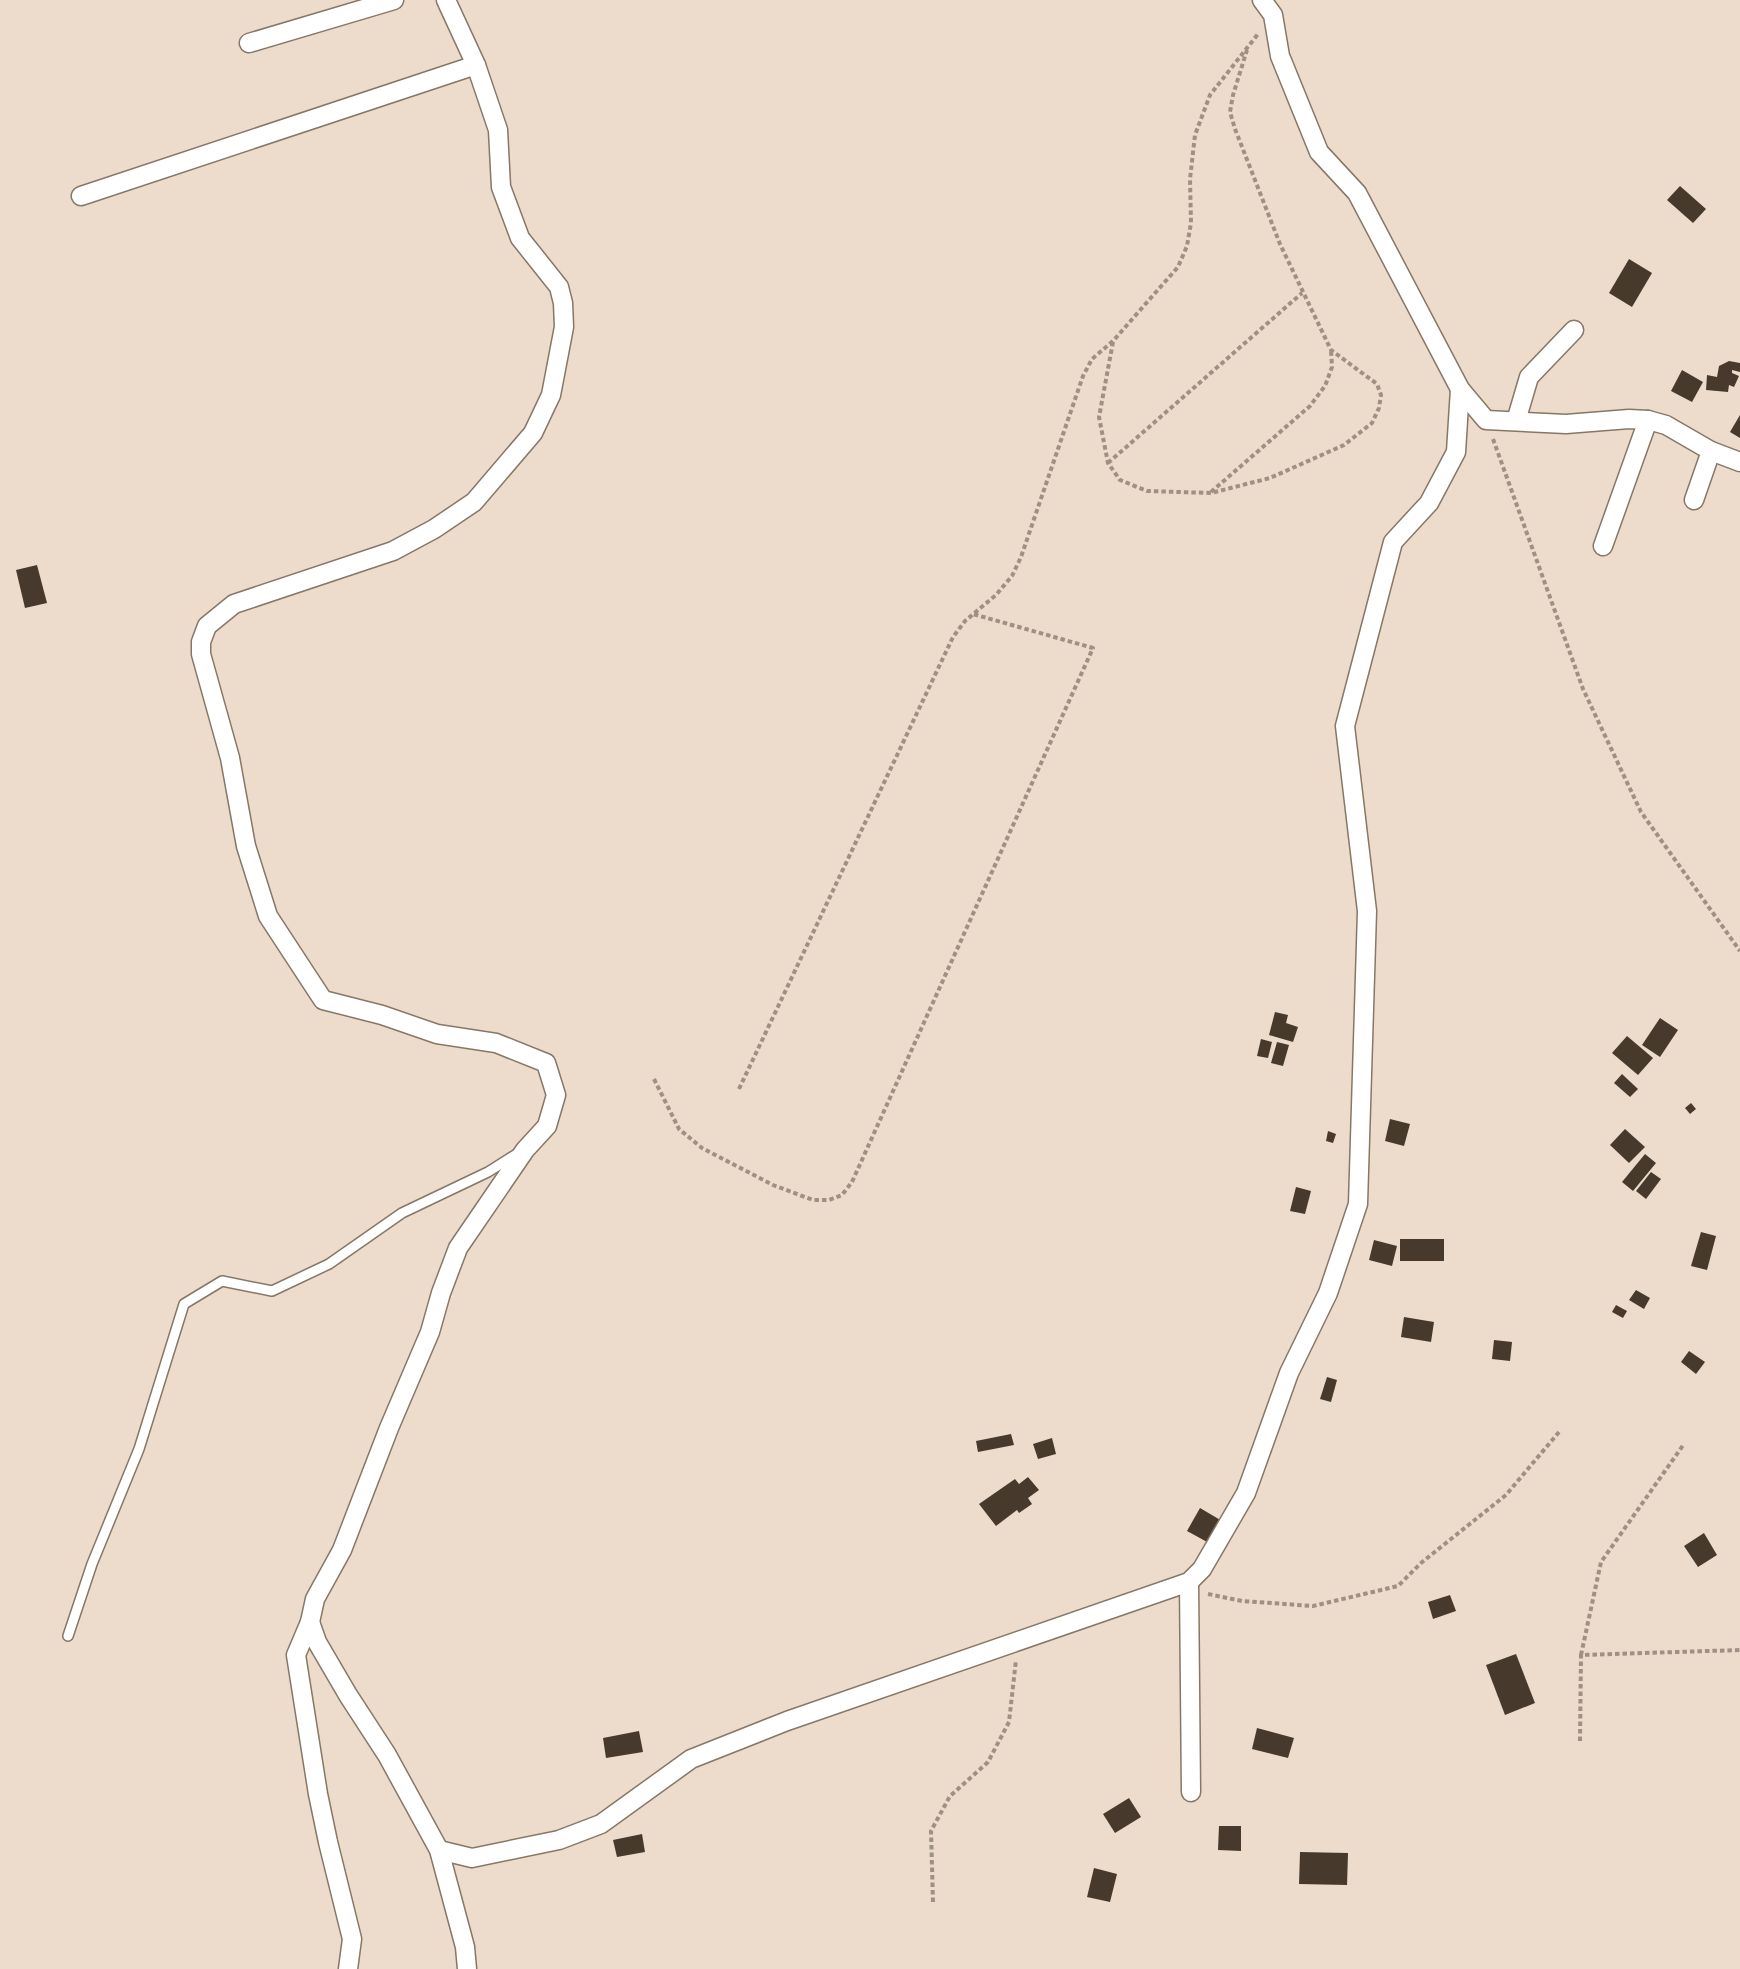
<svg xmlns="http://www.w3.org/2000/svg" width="1740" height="1969" font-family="'Nunito Sans',sans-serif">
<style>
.building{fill:#473a2c}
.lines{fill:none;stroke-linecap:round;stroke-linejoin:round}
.service-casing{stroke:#867767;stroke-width:12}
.minor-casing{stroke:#867767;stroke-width:21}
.path{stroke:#9e9184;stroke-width:4;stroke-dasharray:4.5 3;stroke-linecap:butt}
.service{stroke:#fff;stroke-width:9}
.minor{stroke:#fff;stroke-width:18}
</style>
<rect width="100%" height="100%" fill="#eddccb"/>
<!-- building -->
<g class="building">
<polygon points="1680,186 1706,209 1693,223 1667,200"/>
<polygon points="1629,259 1652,273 1632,307 1609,293"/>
<polygon points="1729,361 1740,363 1740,372 1732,370 1732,373 1739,376 1734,387 1729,385 1728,392 1706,390 1707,375 1717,377 1719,366"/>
<polygon points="1682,370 1703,382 1692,402 1671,391"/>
<polygon points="1740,415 1740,438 1730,432"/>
<polygon points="37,565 47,603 25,608 16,570"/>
<polygon points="1275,1012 1288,1015 1286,1023 1298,1027 1293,1042 1269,1035"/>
<polygon points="1660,1018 1678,1030 1660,1057 1642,1045"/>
<polygon points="1627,1036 1653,1058 1638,1075 1612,1053"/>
<polygon points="1261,1039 1272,1042 1268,1058 1257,1056"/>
<polygon points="1277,1042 1289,1045 1283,1066 1271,1063"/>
<polygon points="1622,1074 1638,1089 1630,1097 1614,1083"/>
<polygon points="1691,1103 1696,1109 1690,1114 1685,1108"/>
<polygon points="1390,1119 1410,1124 1404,1146 1385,1141"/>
<polygon points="1625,1129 1645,1147 1629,1163 1610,1145"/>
<polygon points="1328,1131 1336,1134 1333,1143 1326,1141"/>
<polygon points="1645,1154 1656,1163 1633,1191 1622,1182"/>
<polygon points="1651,1172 1661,1179 1646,1199 1636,1191"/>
<polygon points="1296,1187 1311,1191 1305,1214 1290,1211"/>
<polygon points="1701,1232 1716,1236 1707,1270 1691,1266"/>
<rect x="1400" y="1239" width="44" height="22"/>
<polygon points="1374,1240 1397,1246 1392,1266 1369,1260"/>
<polygon points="1636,1290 1650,1298 1644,1309 1629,1300"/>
<polygon points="1616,1305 1627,1311 1623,1318 1612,1312"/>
<polygon points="1404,1317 1434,1322 1431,1342 1401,1337"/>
<polygon points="1494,1340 1512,1342 1510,1361 1492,1359"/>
<polygon points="1689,1351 1705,1362 1696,1374 1681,1362"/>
<polygon points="1327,1377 1337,1380 1331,1402 1320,1399"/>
<polygon points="1011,1434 1014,1445 978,1452 976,1441"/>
<polygon points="1052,1438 1056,1454 1038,1459 1033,1444"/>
<polygon points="1028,1477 1039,1490 1028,1498 1032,1504 1019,1513 1017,1510 996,1526 979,1504 1015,1479 1019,1484"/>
<polygon points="1200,1508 1222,1521 1209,1543 1187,1531"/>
<polygon points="1704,1533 1717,1555 1698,1567 1684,1546"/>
<polygon points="1450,1595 1456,1611 1433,1619 1428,1602"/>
<polygon points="1516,1654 1535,1703 1505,1715 1486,1665"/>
<polygon points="1257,1728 1294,1738 1288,1758 1252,1749"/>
<polygon points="639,1731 643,1752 606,1758 603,1738"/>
<polygon points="1129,1798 1141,1817 1115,1833 1103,1814"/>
<polygon points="1219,1826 1241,1826 1241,1851 1218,1850"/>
<polygon points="642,1834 645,1852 617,1857 613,1840"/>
<polygon points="1300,1852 1348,1853 1347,1885 1299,1884"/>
<polygon points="1094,1868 1117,1874 1110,1902 1087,1897"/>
</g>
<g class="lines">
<!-- service casing -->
<g class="service-casing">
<polyline id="service" points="68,1636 92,1564 139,1449 184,1304 222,1281 272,1291 329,1264 402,1213 488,1172 515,1155"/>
</g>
<!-- minor casing -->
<g class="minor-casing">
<g id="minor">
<polyline points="1262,0 1273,15 1280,56 1319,152 1357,193 1460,389 1486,420 1566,424 1629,419 1648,420 1666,425 1711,451 1740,462"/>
<polyline points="249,43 394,0"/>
<polyline points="81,196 476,65"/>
<polyline points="1516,421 1529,377 1574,330"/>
<polyline points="1694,500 1711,451"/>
<polyline points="1603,546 1648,420"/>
<polyline points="1189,1582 1191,1792"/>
<polyline points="310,1622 317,1642 348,1695 387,1755 439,1850 465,1947 467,1969"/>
<polyline points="439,1850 472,1858 559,1840 601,1824 691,1759 787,1721 1189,1582 1202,1569 1246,1493 1289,1373 1328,1293 1358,1204 1367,911 1345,726 1393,542 1429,503 1456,452 1460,389"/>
<polyline points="348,1969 352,1939 328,1842 318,1794 296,1655 310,1622 315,1599 342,1550 389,1428 430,1332 441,1293 458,1248 525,1150 547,1126 556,1095 546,1063 496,1043 437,1034 382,1015 323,1000 268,916 246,846 230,758 201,654 201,642 207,626 234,604 393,551 434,529 474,502 533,433 551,395 564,327 563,303 559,287 520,238 501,187 498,130 476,65 446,0"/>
</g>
</g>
<!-- path -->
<g class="path">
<polyline points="1113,342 1099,417 1108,463 1120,480 1147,491 1211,493 1270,478 1344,445 1372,423 1379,408 1381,395 1377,384 1331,350 1280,244 1235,129 1230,112 1233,95 1247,50"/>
<polyline points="1493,439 1583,689 1641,812 1740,951"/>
<polyline points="1108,463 1302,293"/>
<polyline points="1211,492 1310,406 1325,386 1332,367 1331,350"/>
<polyline points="654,1079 679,1129 702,1148 773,1185 813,1200 829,1200 842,1195 852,1182 1093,648 973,614"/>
<polyline points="739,1089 953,637 965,621 996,595 1012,576 1021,557 1083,376 1092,359 1113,341 1178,267 1187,246 1191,223 1190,179 1195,135 1210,95 1258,34"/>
<polyline points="1208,1594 1242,1601 1313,1606 1398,1586 1421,1563 1506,1495 1559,1432"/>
<polyline points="1581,1655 1601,1562 1684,1444"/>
<polyline points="1580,1741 1581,1655 1740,1650"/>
<polyline points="933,1902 931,1831 950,1796 988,1762 1009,1722 1016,1660"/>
</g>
<!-- service -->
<use href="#service" class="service"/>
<!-- minor -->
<use href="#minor" class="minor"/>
</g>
</svg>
